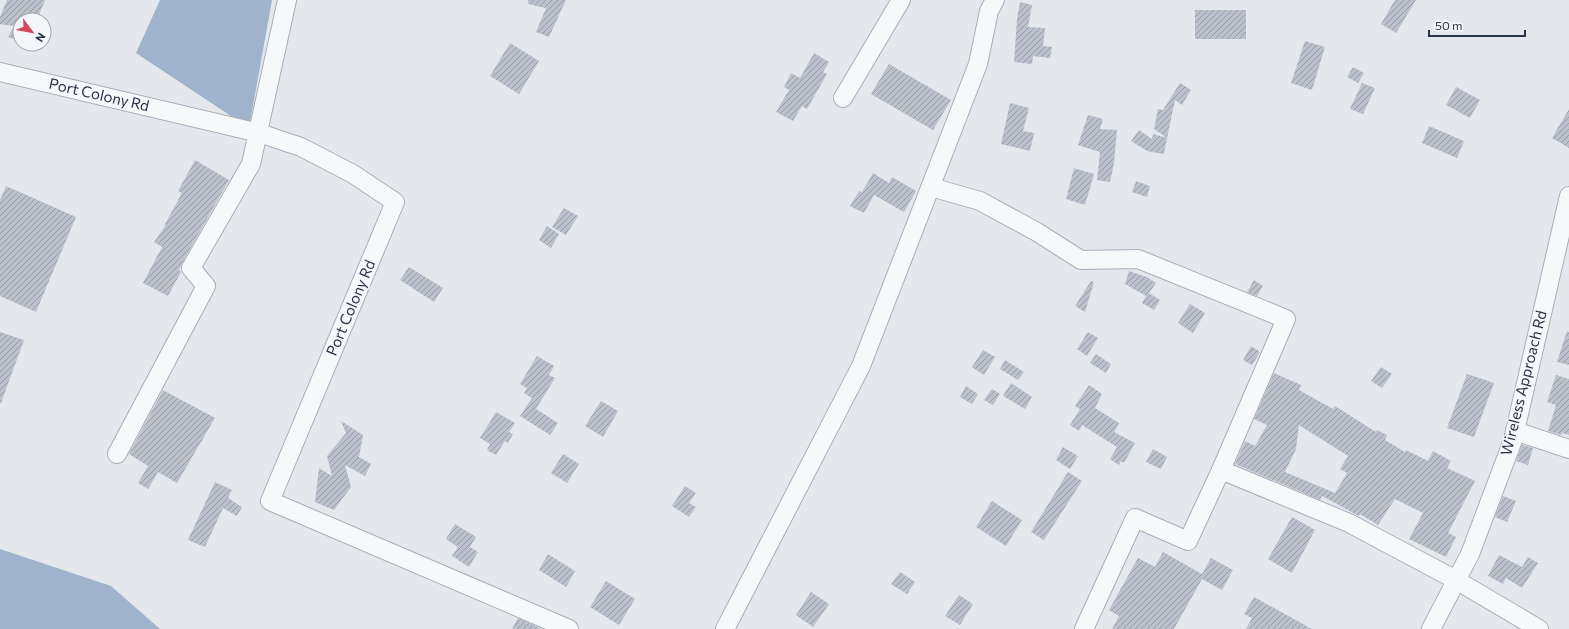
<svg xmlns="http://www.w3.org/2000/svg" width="1569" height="629" font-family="Commissioner,sans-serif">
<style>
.water{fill:#9fb4cc}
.building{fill:url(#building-hatch);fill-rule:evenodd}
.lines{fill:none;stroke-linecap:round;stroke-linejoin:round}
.minor-casing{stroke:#a9aeb7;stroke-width:20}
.minor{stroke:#f7f8fa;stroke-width:18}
.labels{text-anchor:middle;stroke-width:3;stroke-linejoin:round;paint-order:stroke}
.street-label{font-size:15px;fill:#2b3445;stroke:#f4f6f9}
</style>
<defs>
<pattern id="building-hatch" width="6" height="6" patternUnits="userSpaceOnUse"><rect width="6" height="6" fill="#bbc0ca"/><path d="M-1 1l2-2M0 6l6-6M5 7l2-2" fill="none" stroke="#989da6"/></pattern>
</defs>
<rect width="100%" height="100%" fill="#e4e7ec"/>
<!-- water -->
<g class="water">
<polygon points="160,0 272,0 249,128 136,53"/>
<polygon points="0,549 111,586 160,629 0,629"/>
</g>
<!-- building -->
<g class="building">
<polygon points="7,0 45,0 37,20 20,20 20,41 8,37 14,26 0,24 0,17"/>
<polygon points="528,0 566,0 549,37 536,32 546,8 528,4"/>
<polygon points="1395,0 1416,0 1396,33 1381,24"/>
<polygon points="1020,2 1032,5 1028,27 1045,28 1043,46 1052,47 1050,58 1033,56 1032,64 1014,62 1017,19"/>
<rect x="1195" y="10" width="51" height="29"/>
<polygon points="1305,41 1325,47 1312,90 1291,83"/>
<polygon points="510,43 539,61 519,94 490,76"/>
<polygon points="814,53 829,62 823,72 827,74 807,109 802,106 793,121 776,112 789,90 784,87 791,73 800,78"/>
<polygon points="889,64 951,100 933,130 871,94"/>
<polygon points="1353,67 1364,73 1358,83 1347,77"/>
<polygon points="1180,83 1191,90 1182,105 1175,100 1167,138 1154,129 1158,109 1163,110"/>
<polygon points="1362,83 1375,88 1363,114 1350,109"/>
<polygon points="1456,87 1480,100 1470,118 1446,105"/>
<polygon points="1010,103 1029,108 1023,131 1034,133 1030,151 1001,144"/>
<polygon points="1569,109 1569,148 1552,138"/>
<polygon points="1088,115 1103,119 1100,129 1117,130 1114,163 1110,182 1097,180 1100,152 1078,145"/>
<polygon points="1429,126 1464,141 1457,158 1422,143"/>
<polygon points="1139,130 1152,139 1153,134 1167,138 1164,154 1147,151 1131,141"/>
<polygon points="195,160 229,180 182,263 179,270 181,272 168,296 143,283 162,247 154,242 166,225 165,224 182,193 178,191"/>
<polygon points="1074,168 1094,174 1085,205 1066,199"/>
<polygon points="873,173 889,183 892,177 916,191 904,212 874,195 864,213 850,206 859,191 862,192"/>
<polygon points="1136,181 1150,186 1147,197 1132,192"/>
<polygon points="6,186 76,217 36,312 0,296 0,200"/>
<polygon points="564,208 578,216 566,235 552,227"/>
<polygon points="547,226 559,234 551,248 539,240"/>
<polygon points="409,267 443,288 434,302 400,280"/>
<polygon points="1129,271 1147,277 1156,283 1149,293 1160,300 1154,310 1142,303 1146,296 1125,284"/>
<polygon points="1254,280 1263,286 1257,296 1247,292"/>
<polygon points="1091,281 1094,282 1085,312 1075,306"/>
<polygon points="1190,304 1205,313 1193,333 1178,323"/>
<polygon points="1567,331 1569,332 1569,365 1557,362"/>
<polygon points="0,332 24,340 1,403 0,403"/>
<polygon points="1088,332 1098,338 1087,356 1077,349"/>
<polygon points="1251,346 1260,352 1252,365 1243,360"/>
<polygon points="983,350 995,357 984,375 972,367"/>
<polygon points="1096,354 1111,364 1106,373 1090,363"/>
<polygon points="537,356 554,366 549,375 555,378 536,409 558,423 550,435 520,416 532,398 524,393 527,388 520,384"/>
<polygon points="1005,360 1024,372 1018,380 1000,369"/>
<polygon points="1381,367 1392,374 1382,388 1371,381"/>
<path d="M1274,373L1301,385L1299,390L1333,409L1335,406L1376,432L1377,430L1387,435L1385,440L1405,452L1406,450L1428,461L1433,451L1451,461L1447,468L1475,481L1448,533L1456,537L1446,557L1409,539L1423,513L1395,499L1378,525L1360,514L1359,516L1322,496L1320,500L1235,464L1245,441L1255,446L1267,425L1254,419ZM1299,425L1348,456L1340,469L1347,473L1335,493L1285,472L1296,449Z"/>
<polygon points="1467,374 1494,383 1474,437 1447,428"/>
<polygon points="1556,375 1569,379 1569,435 1562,433 1561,435 1548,431 1556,405 1547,402"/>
<polygon points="1011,383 1032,397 1025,409 1003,396"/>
<polygon points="1089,385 1102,394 1095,408 1119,423 1114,432 1135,443 1124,463 1121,461 1119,465 1110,459 1117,447 1082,425 1079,431 1070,425 1080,409 1075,406"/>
<polygon points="966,386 978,394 972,404 960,397"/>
<polygon points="992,389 1000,394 993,405 984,400"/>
<polygon points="163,390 215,418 177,483 158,472 148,489 138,483 148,466 129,454"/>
<polygon points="601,401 618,411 603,437 585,426"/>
<polygon points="496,412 515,423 509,432 513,434 508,443 505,441 496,455 487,450 490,444 480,438"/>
<polygon points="341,421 363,435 359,457 371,464 365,476 345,465 351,487 334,510 315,502 319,468 332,476 327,456 346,433"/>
<polygon points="1522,445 1533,448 1528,465 1516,461"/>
<polygon points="1063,447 1078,456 1070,469 1056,460"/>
<polygon points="1153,449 1167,457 1161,469 1146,462"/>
<polygon points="563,454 579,464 567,483 551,473"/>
<polygon points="1068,472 1082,481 1044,540 1031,532"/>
<polygon points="215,482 232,490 228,498 242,507 237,516 223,508 205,547 188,540"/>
<polygon points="685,486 696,493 689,503 696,507 689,517 672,506"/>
<polygon points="1503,496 1516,501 1507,522 1495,517"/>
<polygon points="992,501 1022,520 1006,546 976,527"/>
<polygon points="1292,517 1315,530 1292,573 1268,559"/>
<polygon points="455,524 476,537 470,547 478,552 469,567 452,556 458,547 446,539"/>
<polygon points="1163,552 1202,574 1211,558 1233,570 1222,590 1202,579 1174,629 1112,629 1119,616 1109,610 1138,558 1155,567"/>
<polygon points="548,554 575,571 566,587 539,570"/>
<polygon points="1499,555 1522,567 1528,557 1538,563 1522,588 1506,578 1503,584 1488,576"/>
<polygon points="900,572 915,582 907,594 891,584"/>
<polygon points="606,581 635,599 619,625 590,607"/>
<polygon points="811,592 829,604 813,627 796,615"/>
<polygon points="959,595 973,604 960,625 945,616"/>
<polygon points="1254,597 1312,629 1246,629 1252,618 1244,614"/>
<polygon points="518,618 542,629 512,629"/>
</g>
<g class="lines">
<!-- minor casing -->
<g class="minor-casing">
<g id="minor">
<polyline points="0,72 259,133 301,147 353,174 395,202 270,501 569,629"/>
<polyline points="843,98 901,0"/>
<polyline points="931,187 980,201 1037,232 1081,260 1138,259 1286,319 1221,470 1188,541 1135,518 1084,629"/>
<polyline points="1515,431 1569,449"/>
<polyline points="117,454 206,286 191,268 251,164 287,0"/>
<polyline points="1221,470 1349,523 1456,580 1539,629"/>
<polyline points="725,629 861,366 978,64 989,11 995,0"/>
<polyline points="1431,629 1470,554 1513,440 1569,196"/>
</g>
</g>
<!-- minor -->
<use href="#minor" class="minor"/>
</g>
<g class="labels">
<!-- street labels -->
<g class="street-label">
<text transform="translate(99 95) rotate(13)" y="5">Port Colony Rd</text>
<text transform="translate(351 308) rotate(-67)" y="5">Port Colony Rd</text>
<text transform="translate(1524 383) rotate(-76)" y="5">Wireless Approach Rd</text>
</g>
</g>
<!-- north arrow -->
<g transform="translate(32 32) rotate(122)"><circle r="19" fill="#f4f6f9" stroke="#a4a8b1"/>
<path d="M0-3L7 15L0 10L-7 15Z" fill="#d1495b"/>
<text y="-6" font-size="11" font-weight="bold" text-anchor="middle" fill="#2b3445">N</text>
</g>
<!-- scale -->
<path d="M1429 30v6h96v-6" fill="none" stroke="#2b3445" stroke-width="2"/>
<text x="1435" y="30" font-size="12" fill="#2b3445" stroke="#f4f6f9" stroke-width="3" paint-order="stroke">50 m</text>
</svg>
